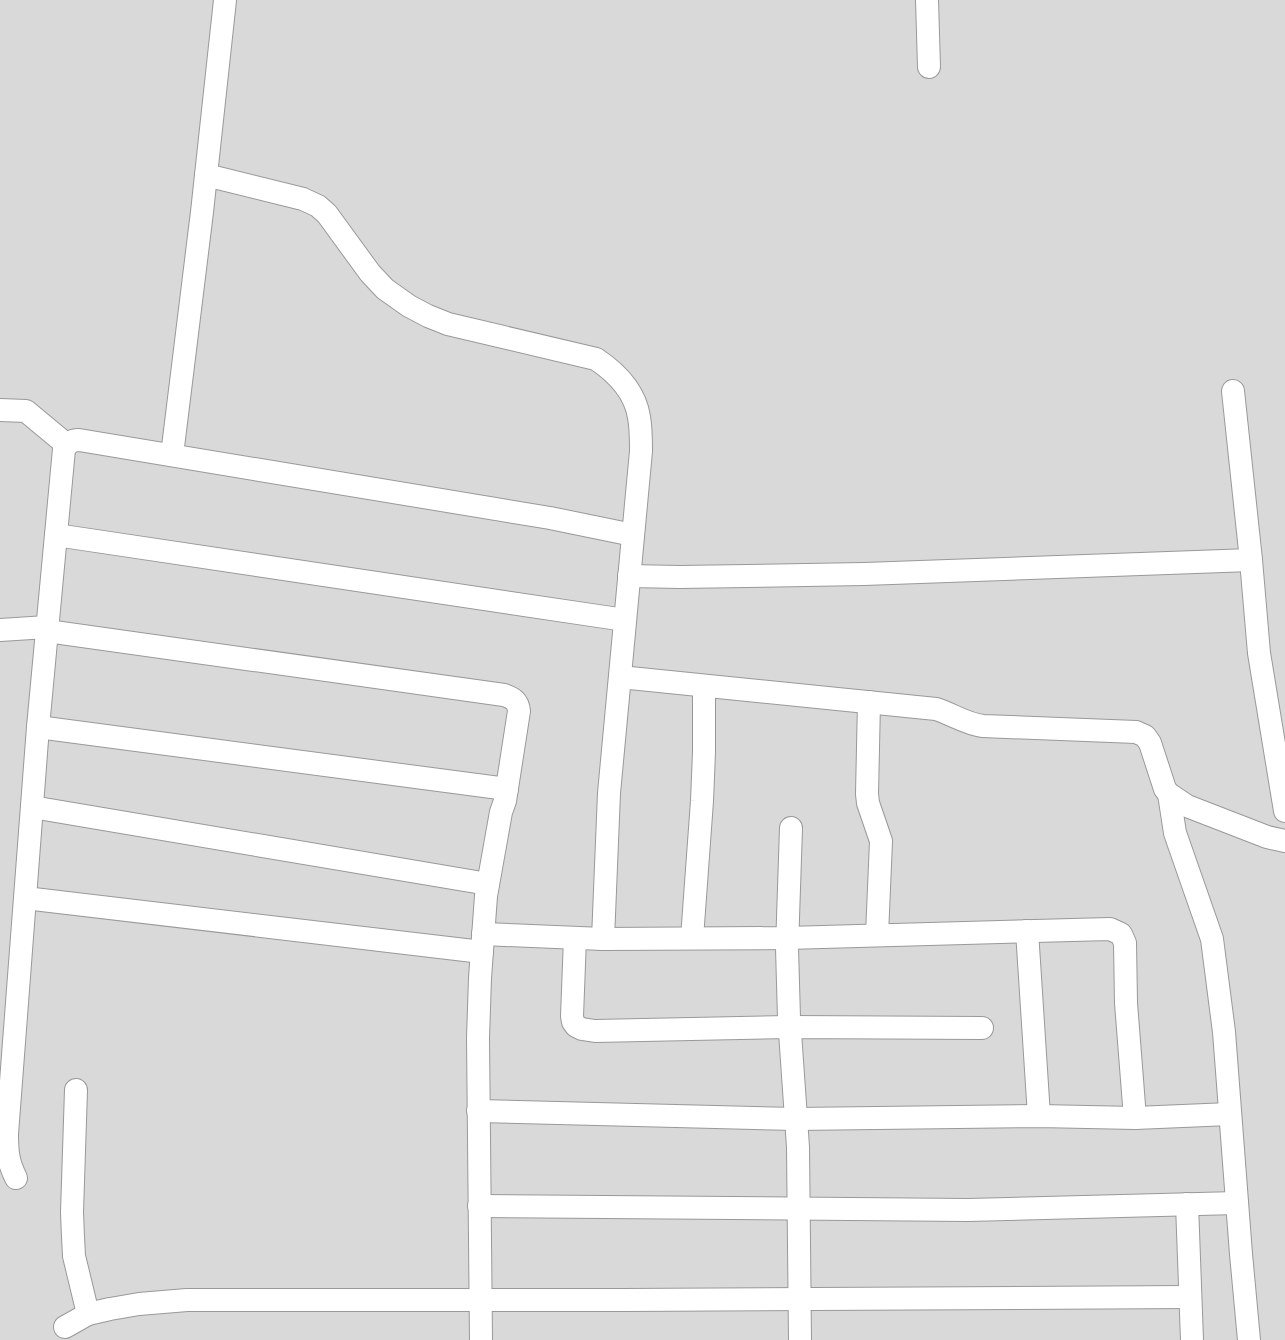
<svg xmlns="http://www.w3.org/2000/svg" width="1285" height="1340" font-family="'Varela Round',sans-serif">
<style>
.residential{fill:#dad9d9}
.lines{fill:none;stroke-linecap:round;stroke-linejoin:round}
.minor-casing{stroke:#999;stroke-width:24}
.minor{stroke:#fff;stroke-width:22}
</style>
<rect width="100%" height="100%" fill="#ece8e3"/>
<!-- residential -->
<rect class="residential" x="0" y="0" width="1285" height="1340"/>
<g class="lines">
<!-- minor casing -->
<g class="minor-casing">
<g id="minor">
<polyline points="927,0 929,67"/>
<path d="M206,175L303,199L318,206L327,214L370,273L385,289L409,306L428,316L448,324L596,359C617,373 635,392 639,417C641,428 641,440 641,451L609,793L603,939"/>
<polyline points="1233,391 1251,560 1259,653 1285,811"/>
<polyline points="0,410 26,411 67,445"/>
<polyline points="172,455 202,212 225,0"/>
<polyline points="56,535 625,620"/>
<polyline points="629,576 680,577 864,574 1251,560"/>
<polyline points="0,630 47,627"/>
<path d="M47,631L504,695C513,698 518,701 519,711L505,801L501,812L486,896L480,978L478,1038L481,1340"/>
<path d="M620,677L936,709C952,714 966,724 983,726L1136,732L1145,736L1150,743L1165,789L1169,794L1187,806L1267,837L1285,841"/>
<polyline points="869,702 867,794 868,803 881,841 877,935"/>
<polyline points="38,727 507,789"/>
<polyline points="1169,794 1175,833 1212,939 1224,1032 1241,1254 1249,1340"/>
<polyline points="32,807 488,884"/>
<polyline points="791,828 787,948 789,1018 798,1147 800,1340"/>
<polyline points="25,898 482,952"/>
<polyline points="1027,931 1039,1116"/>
<polyline points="483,934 603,939 787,938 1110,929 1121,934 1125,943 1126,1003 1135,1118"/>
<polyline points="575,938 572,1016 573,1022 576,1026 582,1029 595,1031 789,1027 982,1028"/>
<polyline points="692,938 702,801 704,752 704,686"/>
<polyline points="76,1090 72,1212 73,1237 74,1256 88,1314"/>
<polyline points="478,1111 796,1119 1039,1116 1135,1118 1230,1114"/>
<path d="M16,1178C8,1162 7,1152 7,1134L38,727L64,449C68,443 71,440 79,440L550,518L633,535"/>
<polyline points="1187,1204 1192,1340"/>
<polyline points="479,1206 968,1210 1237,1203"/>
<polyline points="65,1327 88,1314 110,1309 139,1304 187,1300 623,1300 1190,1297"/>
</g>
</g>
<!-- minor -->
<use href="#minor" class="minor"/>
</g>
</svg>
